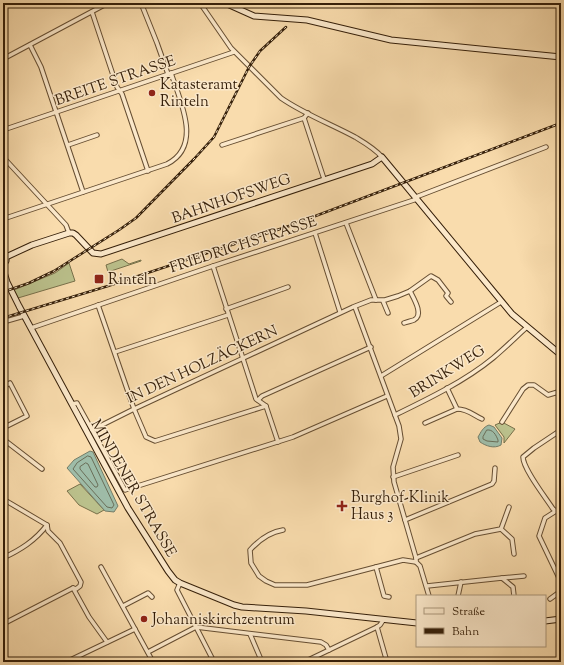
<svg xmlns="http://www.w3.org/2000/svg" width="564" height="665" font-family="'Sorts Mill Goudy',serif">
<style>
.green{fill:#bbc18c;stroke:#78704a}
.water{fill:#9ebca8;stroke:#747d68}
.lines{fill:none;stroke-linecap:round;stroke-linejoin:round}
.shore{stroke:#6a6e58;stroke-width:1}
.street-casing{stroke:#664e32;stroke-width:5.5}
.secondary-casing{stroke:#351f09;stroke-width:7}
.street{stroke:#fbe8ca;stroke-width:3.5}
.secondary{stroke:#fbe8ca;stroke-width:5}
.rail-casing{stroke:#351f09;stroke-width:2.5}
.rail{stroke:#fbe8ca;stroke-width:1;stroke-dasharray:3;stroke-linecap:butt}
.poi-dot{fill:#8f2418;stroke:#fbe8ca;stroke-width:1.5}
.labels{text-anchor:middle;stroke-width:3;stroke-linejoin:round;paint-order:stroke}
.street-label{font-size:15px;fill:#351f09;stroke:#fbe8ca}
.poi-label{font-size:15px;fill:#351f09;stroke:#fbe8ca;text-anchor:start}
</style>
<rect width="100%" height="100%" fill="#f9dcad"/>
<filter id="stains"><feTurbulence type="fractalNoise" baseFrequency=".005" numOctaves="4"/><feColorMatrix values="0 0 0 0 .2 0 0 0 0 .09 0 0 0 0 .02 0 0 0 .5 -.17"/></filter>
<radialGradient id="worn" r=".72"><stop offset=".6" stop-color="#630" stop-opacity="0"/><stop offset="1" stop-color="#630" stop-opacity=".3"/></radialGradient>
<!-- green -->
<g class="green">
<polygon points="122,259 129,264 141,260 141,261 108,272 106,265"/>
<polygon points="69,263 75,281 18,298 14,290 55,273"/>
<polygon points="502,422 515,429 504,443 504,437 495,425"/>
<polygon points="80,484 104,510 97,514 79,505 67,491"/>
</g>
<!-- water -->
<g class="water">
<path d="M489,425L494,427L502,438L501,445C494,449 486,446 480,442L478,437C481,432 483,427 489,425Z"/>
<polygon points="90,451 93,452 118,506 114,512 105,511 67,468 74,460"/>
</g>
<g class="lines">
<!-- shore -->
<g class="shore">
<path d="M487,430C493,429 496,435 498,440V442L487,441L483,439V437Z"/>
<polygon points="88,456 91,457 114,505 112,508 107,507 73,469 77,463"/>
<polygon points="86,463 88,464 98,485 97,487 95,487 80,469 80,467"/>
</g>
<!-- street casing -->
<g class="street-casing">
<g id="street">
<polyline points="141,3 157,43 168,74"/>
<path d="M200,3L231,48L281,98C304,114 331,124 355,137C365,143 374,148 382,157"/>
<polyline points="92,12 117,87 122,94 148,171"/>
<polyline points="30,45 41,67 83,192"/>
<polyline points="3,59 108,3"/>
<polyline points="304,118 324,179"/>
<polyline points="3,130 234,52"/>
<polyline points="68,145 97,135"/>
<polyline points="222,145 304,118 308,113"/>
<polyline points="3,157 66,225 69,233"/>
<polyline points="416,197 546,147"/>
<path d="M3,219L167,164C203,146 180,101 171,73"/>
<polyline points="346,223 376,300"/>
<polyline points="315,233 340,312"/>
<polyline points="213,266 256,399 266,406 278,442"/>
<polyline points="383,301 388,313"/>
<polyline points="98,305 134,409 146,437 155,441 266,406"/>
<polyline points="355,307 399,426 401,439 393,467 394,482 416,558 416,562 420,566 429,596"/>
<polyline points="226,309 288,287"/>
<polyline points="3,322 24,316"/>
<path d="M404,323C407,322 411,321 414,320C424,315 414,299 410,291"/>
<polyline points="31,328 213,266 417,199"/>
<polyline points="115,352 228,315"/>
<polyline points="381,376 501,302"/>
<polyline points="3,387 10,383 27,416 3,428"/>
<path d="M447,388L457,409C468,409 473,415 482,419"/>
<polyline points="258,400 262,396 371,347"/>
<polyline points="72,404 77,403 92,430 134,409 353,307 371,300 385,300 398,296 410,291 431,276 438,280 448,293 446,296 451,302"/>
<path d="M395,415C428,399 465,381 493,358C505,348 516,337 527,327"/>
<polyline points="502,422 523,389 528,385 534,385 548,395 558,392 561,393"/>
<polyline points="425,423 457,409"/>
<polyline points="92,430 125,490 293,437 387,396"/>
<polyline points="3,439 42,469"/>
<polyline points="393,477 458,455"/>
<polyline points="3,499 47,525 48,531 60,543 81,582 80,586 76,589 73,588 3,624"/>
<path d="M556,511L553,509C546,498 523,469 523,457L534,448L561,430"/>
<polyline points="561,511 556,511 545,518 539,536 561,582"/>
<polyline points="405,520 492,484 494,481 495,468"/>
<polyline points="501,529 512,539 514,554"/>
<path d="M283,530C270,532 259,540 250,550L251,563L259,576L266,581L275,585H307L403,560L416,562"/>
<path d="M3,558C20,550 35,541 47,525"/>
<polyline points="416,558 475,534 501,529 509,507"/>
<polyline points="101,567 153,662"/>
<polyline points="376,567 384,596 389,597"/>
<polyline points="502,578 524,576"/>
<polyline points="180,583 177,590 214,662"/>
<polyline points="427,586 502,578 513,587 514,596"/>
<polyline points="73,588 89,617 107,642"/>
<polyline points="458,596 461,582"/>
<polyline points="550,599 561,591"/>
<polyline points="123,606 148,593 152,597"/>
<polyline points="377,627 387,662"/>
<polyline points="250,634 262,662"/>
<polyline points="148,652 196,627 321,642 326,645 329,650"/>
<polyline points="3,660 3,662"/>
<polyline points="66,662 135,629"/>
<polyline points="304,662 377,627 380,625 384,619"/>
</g>
</g>
<!-- secondary casing -->
<g class="secondary-casing">
<g id="secondary">
<polyline points="225,3 254,16 307,20 391,40 561,57"/>
<polyline points="6,257 32,245 69,233 73,233 76,235 93,253 101,254 372,164 382,157 512,314 561,355"/>
<polyline points="3,264 6,261 6,257"/>
<polyline points="3,269 7,282 19,306 128,508 168,571 175,580 180,583 234,605 242,607 306,611 417,623"/>
<polyline points="545,621 561,619"/>
</g>
</g>
<!-- street -->
<use href="#street" class="street"/>
<!-- secondary -->
<use href="#secondary" class="secondary"/>
<!-- rail casing -->
<g class="rail-casing">
<g id="rail">
<polyline points="3,292 29,283 54,271 119,230 136,218 194,159 214,137 249,67 260,51 286,27"/>
<polyline points="3,318 108,286 289,226 561,123"/>
</g>
</g>
<!-- rail -->
<use href="#rail" class="rail"/>
</g>
<!-- markers -->
<g class="poi-dot">
<circle cx="152" cy="93" r="4"/>
<rect x="94" y="274" width="10" height="10" rx="2"/>
<path d="M340 500h4v4h4v4h-4v4h-4v-4h-4v-4h4z"/>
<circle cx="144" cy="619" r="4"/>
</g>
<g class="labels">
<!-- street labels -->
<g class="street-label">
<text transform="translate(115 80) rotate(-19)" y="5">BREITE STRASSE</text>
<text transform="translate(231 198) rotate(-19)" y="5">BAHNHOFSWEG</text>
<text transform="translate(243 244) rotate(-18)" y="5">FRIEDRICHSTRASSE</text>
<text transform="translate(202 364) rotate(-25)" y="5">IN DEN HOLZÄCKERN</text>
<text transform="translate(447 371) rotate(-32)" y="5">BRINKWEG</text>
<text transform="translate(134 488) rotate(60)" y="5">MINDENER STRASSE</text>
</g>
<!-- poi labels -->
<g class="poi-label">
<text x="160" y="89">Katasteramt<tspan x="160" dy="17">Rinteln</tspan></text>
<text x="108" y="284">Rinteln</text>
<text x="351" y="502">Burghof-Klinik<tspan x="351" dy="17">Haus 3</tspan></text>
<text x="152" y="624">Johanniskirchzentrum</text>
</g>
</g>
<!-- margin -->
<rect width="564" height="665" fill="none" stroke="#f9dcad" stroke-width="16"/>
<rect x="4" y="4" width="556" height="657" fill="none" stroke="#351f09" stroke-width="2"/>
<rect x="8" y="8" width="548" height="649" fill="none" stroke="#351f09"/>
<!-- legend -->
<rect x="416" y="595" width="130" height="52" fill="#fbe8ca" stroke="#ac987d"/>
<rect x="424" y="608" width="20" height="6" fill="#fbe8ca" stroke="#ac987d"/>
<text x="452" y="615" font-size="12" fill="#351f09">Straße</text>
<rect x="424" y="628" width="20" height="6" fill="#351f09" stroke="#ac987d"/>
<text x="452" y="635" font-size="12" fill="#351f09">Bahn</text>
<rect width="100%" height="100%" filter="url(#stains)"/>
<rect width="100%" height="100%" fill="url(#worn)"/>
</svg>
